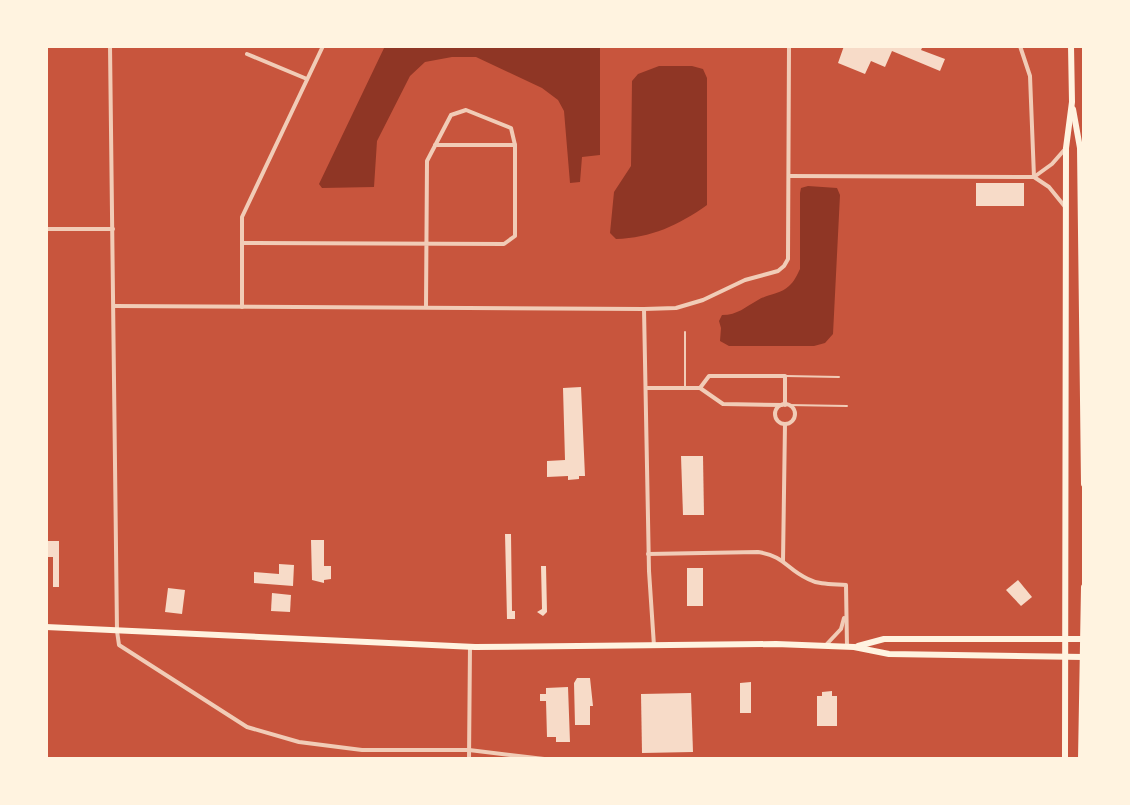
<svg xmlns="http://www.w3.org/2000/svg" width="1130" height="805" font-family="'Fira Sans Condensed',sans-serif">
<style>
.water{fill:#8f3625}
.building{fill:#f7dbc8}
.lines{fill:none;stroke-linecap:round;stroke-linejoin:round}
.service{stroke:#f1ccb7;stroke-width:2}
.minor{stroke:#f1ccb7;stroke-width:4}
.primary{stroke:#fff3e0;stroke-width:6}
.trunk{stroke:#fff3e0;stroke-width:6}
</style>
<rect width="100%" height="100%" fill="#c8553d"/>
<!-- water -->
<g class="water">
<polygon points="385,46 600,46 600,155 582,157 580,182 570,183 564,111 558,100 542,88 476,57 452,57 425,62 410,76 377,141 374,187 322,188 319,184"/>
<path d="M659,66H692L703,69L707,78V205C679,225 651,238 616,239L610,233L614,192L631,166L632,81L638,74Z"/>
<path d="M808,186L837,188L840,195L833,334L825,343L814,346H729L720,341L721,328L719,321L722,315C738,315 745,307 758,300C768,294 781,294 789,286C794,282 797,275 800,269V193L801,188Z"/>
</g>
<!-- building -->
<g class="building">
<polygon points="844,46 923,46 921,50 945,59 940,71 892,51 885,67 871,61 865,74 838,63"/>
<rect x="976" y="183" width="48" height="23"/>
<polygon points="581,387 585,476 579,476 579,479 568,480 568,476 547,477 547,461 565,460 563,388"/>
<polygon points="681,456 703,456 704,515 683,515"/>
<polygon points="505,534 511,534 512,611 515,611 515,619 507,619"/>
<polygon points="311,540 324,540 324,566 331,566 331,579 324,580 324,583 312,580"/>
<polygon points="47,541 59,541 59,587 53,587 53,557 46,557"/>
<polygon points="279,564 294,565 293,586 254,583 254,572 279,574"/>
<polygon points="541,566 546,566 547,612 543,616 537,612 542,609"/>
<rect x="687" y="568" width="16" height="38"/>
<polygon points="1018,580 1032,597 1021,606 1006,590"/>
<polygon points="168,588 185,590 182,614 165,612"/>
<polygon points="272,593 291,595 290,612 271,611"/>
<polygon points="577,678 590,678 593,706 590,706 590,725 575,725 574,683"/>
<polygon points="751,682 751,713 740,713 740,683"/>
<polygon points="568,687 570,742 556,742 556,737 547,737 546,701 540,701 540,694 546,694 546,688"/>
<polygon points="832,691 832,696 837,696 837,726 817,726 817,696 822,696 822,692"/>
<polygon points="691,693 693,752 642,753 641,694"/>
</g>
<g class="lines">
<!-- service -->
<g class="service">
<polyline points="786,376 839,377"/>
<polyline points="685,387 685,332"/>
<polyline points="788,405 847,406"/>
</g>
<!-- minor -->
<g class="minor">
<polyline points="110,46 117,631 119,645 247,727 299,742 362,750 469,750 544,759"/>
<polyline points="1020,46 1030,76 1034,177"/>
<polyline points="247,54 307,79"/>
<polyline points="435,145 515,145"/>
<polyline points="789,176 1034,177 1052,164 1066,148"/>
<polyline points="1034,177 1049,187 1066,208"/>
<polyline points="46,229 113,229"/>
<polyline points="242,243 504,244 515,236 515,145 511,128 466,110 451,115 427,161 426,307"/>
<polyline points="114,306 644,309 676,308 703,300 745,280 778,271 784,266 788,259 789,46"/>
<polyline points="242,307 242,217 323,46"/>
<polyline points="644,309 649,571 654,646"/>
<polyline points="646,388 700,388 709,376 785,376 785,405"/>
<polyline points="700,388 723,404 782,405"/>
<circle cx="785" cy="414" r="10"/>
<path d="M648,554L758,552C785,556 786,569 808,579C819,585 833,584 846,585L847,647"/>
<polyline points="783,561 785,424"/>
<polyline points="825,646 841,629 844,618"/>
<polyline points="469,759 470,646"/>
</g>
<!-- primary -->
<g class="primary">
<polyline points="46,627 475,647 776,644 854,647 889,654 1084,657"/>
<polyline points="858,646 884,639 1084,639"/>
</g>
<!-- trunk -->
<g class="trunk">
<polyline points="1073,109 1080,148 1084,484"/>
<polyline points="1065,759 1066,148 1072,102 1071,46"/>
<polyline points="1081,759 1084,587"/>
</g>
</g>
<!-- border -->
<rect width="1130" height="805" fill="none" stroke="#fff3e0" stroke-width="96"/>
</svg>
